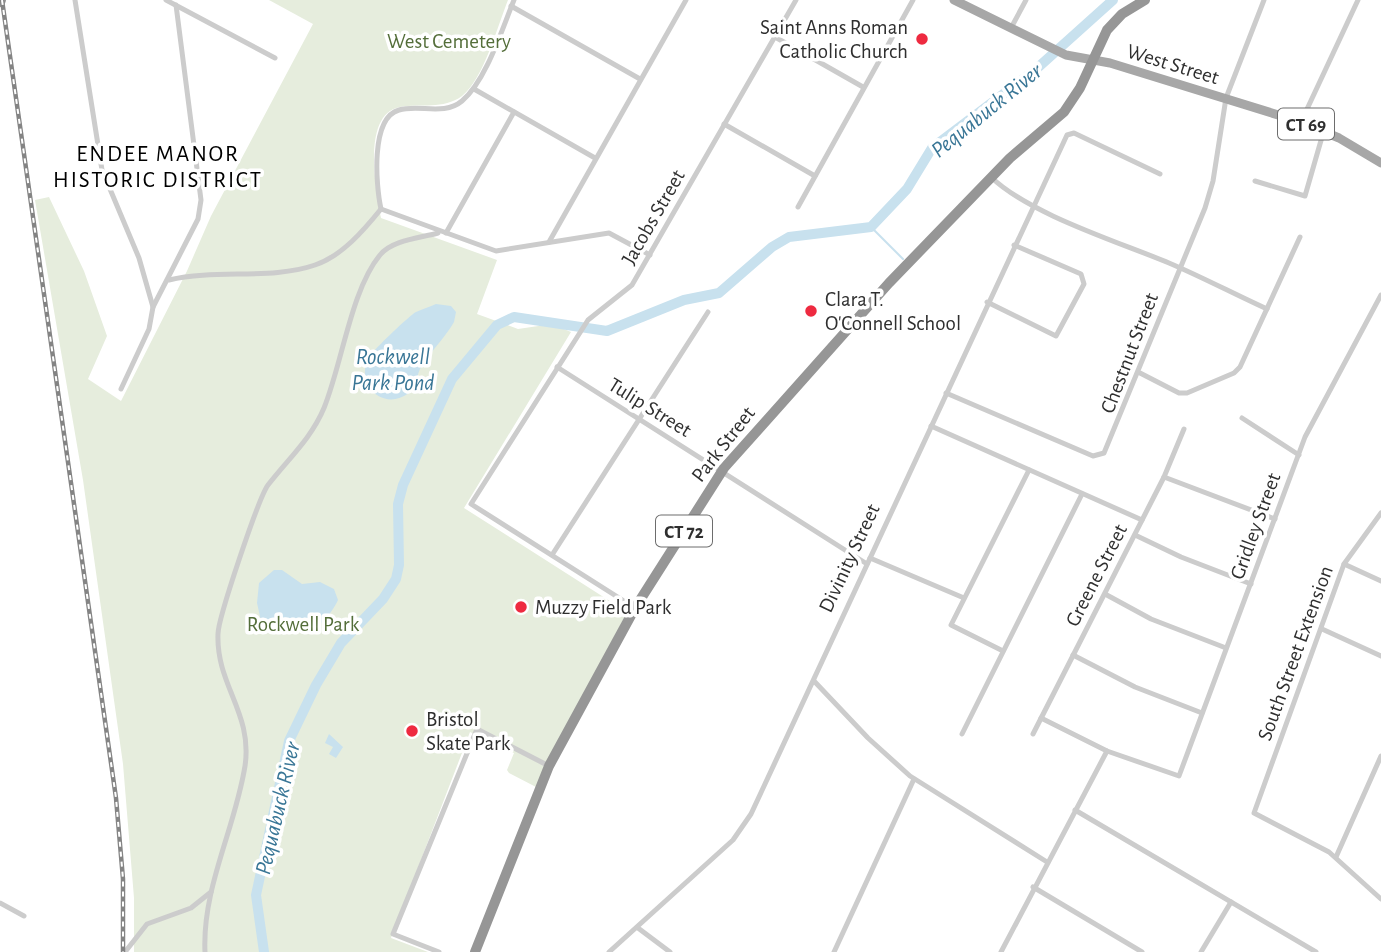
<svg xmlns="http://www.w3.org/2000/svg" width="1381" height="952" font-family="'Alegreya Sans',sans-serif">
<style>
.green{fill:#e6eddd}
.water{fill:#c8e1ee}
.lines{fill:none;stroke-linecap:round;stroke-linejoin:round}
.stream{stroke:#c8e1ee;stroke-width:2}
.river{stroke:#c8e1ee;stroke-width:10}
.street{stroke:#ccc;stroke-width:5}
.primary{stroke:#a7a7a7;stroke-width:9}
.highway{stroke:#969696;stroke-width:10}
.rail-casing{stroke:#848484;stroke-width:4.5}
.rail{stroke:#fff;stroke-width:2;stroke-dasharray:5;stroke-linecap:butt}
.poi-dot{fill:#ee2a40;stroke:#fff;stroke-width:2.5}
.labels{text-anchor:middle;stroke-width:7;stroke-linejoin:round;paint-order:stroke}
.shield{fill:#fff;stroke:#6d6d6d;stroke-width:2}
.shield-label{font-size:19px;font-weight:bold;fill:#2f2f2f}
.poi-label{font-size:21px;fill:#2f2f2f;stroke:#fff;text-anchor:start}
.park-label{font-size:21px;fill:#546e3a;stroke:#fff}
.street-label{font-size:21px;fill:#2f2f2f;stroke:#fff}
.water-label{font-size:23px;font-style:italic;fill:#397696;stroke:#fff}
.neighbourhood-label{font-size:23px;letter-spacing:2px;fill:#000;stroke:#fff}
</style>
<rect width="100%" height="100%" fill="#fff"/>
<!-- green -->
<path class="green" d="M269,0H508C498,25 483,80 462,96C443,110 421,103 400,107C361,114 376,191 381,218L497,260L477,314L518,329L552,324L571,332L464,508L627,612L536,787L509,773L507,770L514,753L470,732L391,938L428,952H134V898L123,764L83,480L35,200L49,197L84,271L107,336L88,379L121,401L187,271L211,216L313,24Z"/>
<!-- water -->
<g class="water">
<path d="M436,304L451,306L456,312L454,322C445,338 429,353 420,369C416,378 417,386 409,393C385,411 357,388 367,360C368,355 411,314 416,312C422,309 430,307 436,304Z"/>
<path d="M274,570H282L302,584L320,582L334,589L338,600C332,613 319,629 306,632L290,618L261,621L257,603L259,583Z"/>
<polygon points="329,734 343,747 336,758 329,754 333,747 325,743"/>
</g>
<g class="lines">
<!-- stream -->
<polyline class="stream" points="871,227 903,259"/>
<!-- river -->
<polyline class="river" points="264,952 256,895 289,741 316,685 341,643 383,599 396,579 399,565 398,504 403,485 452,379 497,325 514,317 607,331 684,300 719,293 772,247 789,237 871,227 907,189 932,148 1034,71 1113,0"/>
<!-- street -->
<g class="street">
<polyline points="75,0 102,170 139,258 153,307 149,329 121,389"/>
<polyline points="166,0 275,58"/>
<polyline points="511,6 640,79"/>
<polyline points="1011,28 1026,0"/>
<polyline points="775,37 863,87"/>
<polyline points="474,89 595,158"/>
<polyline points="1301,122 1358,0"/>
<polyline points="724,124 815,176"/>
<path d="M991,177C1029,214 1119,242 1169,263C1202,277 1234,294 1267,309"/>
<polyline points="1255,181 1305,196 1324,130"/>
<polyline points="798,207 913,0"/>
<path d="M381,209C376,186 370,118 399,110C419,104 444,116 462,101C486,81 502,29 514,0"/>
<polyline points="381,209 496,251 609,233 650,255"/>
<polyline points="446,233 514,112"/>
<polyline points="549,242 686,0"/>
<path d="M169,280C217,269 272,280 315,265C342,256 364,230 381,209"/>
<polyline points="987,302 1056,336 1084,284 1081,274 1014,245"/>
<polyline points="153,307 198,219 201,200 176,5"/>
<polyline points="557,367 867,564"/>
<polyline points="1140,373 1179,393 1187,393 1234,373 1240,367 1300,237"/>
<polyline points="946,393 1093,456 1104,453 1205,208 1213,181 1226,98 1264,0"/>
<polyline points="1242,418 1299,455"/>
<polyline points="931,426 1142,520"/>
<polyline points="1164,477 1275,519"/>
<polyline points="1381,513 1344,564 1254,813 1329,852 1381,899"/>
<polyline points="1135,535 1181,557 1251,584"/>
<polyline points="552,555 708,312"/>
<polyline points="870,558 964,598"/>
<polyline points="1344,564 1381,581"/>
<polyline points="1105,594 1151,619 1226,648"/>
<polyline points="635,608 471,504 588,320 632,285 796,0"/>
<polyline points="1322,629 1381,656"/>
<polyline points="1003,651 951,625 1029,470"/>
<polyline points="1073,655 1135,687 1202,713"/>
<polyline points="814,681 868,738 910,776 1047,862"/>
<polyline points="1041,718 1107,751 1179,776 1305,437 1381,295"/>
<polyline points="962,734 1082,494"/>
<polyline points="1033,734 1164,477 1184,429"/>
<polyline points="1075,810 1316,952"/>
<polyline points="1336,857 1381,756"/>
<polyline points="1033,887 1142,952"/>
<polyline points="0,903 24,916"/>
<polyline points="638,928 670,952"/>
<polyline points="125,952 147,924 191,908 211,892"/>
<path d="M205,952C202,888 235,829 245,766C253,713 216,685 218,634C218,618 259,497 268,485C288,459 311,439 324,408C342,364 351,290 380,255C392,240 420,238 438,233"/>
<polyline points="439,952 393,934 477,729 549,766"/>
<polyline points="609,952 733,840 751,814 1067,135 1074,133 1160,174"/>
<polyline points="834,952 914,779"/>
<polyline points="1001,952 1107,751"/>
<polyline points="1201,952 1231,902"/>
</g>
<!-- primary -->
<polyline class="primary" points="954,0 1066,55 1110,63 1301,122 1339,138 1381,163"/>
<!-- highway -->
<g class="highway">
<polyline points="0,2 1,0"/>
<polyline points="475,952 549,766 635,608 724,468 889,283 1010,158 1064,112 1080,88 1107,30 1122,14 1145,0"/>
</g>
<!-- rail casing -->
<g class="rail-casing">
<polyline id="rail" points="2,0 116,798 123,879 123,952"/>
</g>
<!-- rail -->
<use href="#rail" class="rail"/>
</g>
<!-- markers -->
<g class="poi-dot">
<circle cx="922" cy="39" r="7"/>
<circle cx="811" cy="311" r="7"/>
<circle cx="521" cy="607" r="7"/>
<circle cx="412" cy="731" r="7"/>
</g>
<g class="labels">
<!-- shield labels -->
<g class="shield">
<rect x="1278" y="108.5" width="56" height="31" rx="5"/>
<rect x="656" y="515.5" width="56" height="31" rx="5"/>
</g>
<g class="shield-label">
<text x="1306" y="131">CT 69</text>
<text x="684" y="538">CT 72</text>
</g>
<!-- poi labels -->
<g class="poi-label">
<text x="908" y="34" text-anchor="end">Saint Anns Roman<tspan x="908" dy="24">Catholic Church</tspan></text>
<text x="825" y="306">Clara T.<tspan x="825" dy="24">O'Connell School</tspan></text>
<text x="535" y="614">Muzzy Field Park</text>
<text x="426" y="726">Bristol<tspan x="426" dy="24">Skate Park</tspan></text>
</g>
<!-- park labels -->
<g class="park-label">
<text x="449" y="48">West Cemetery</text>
<text x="303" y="631">Rockwell Park</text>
</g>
<!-- street labels -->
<g class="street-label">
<text transform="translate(1173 64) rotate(17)" y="7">West Street</text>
<text transform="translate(653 217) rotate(-60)" y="7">Jacobs Street</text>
<text transform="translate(1129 353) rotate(-69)" y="7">Chestnut Street</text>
<text transform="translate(650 407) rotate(32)" y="7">Tulip Street</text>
<text transform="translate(723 444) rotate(-52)" y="7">Park Street</text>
<text transform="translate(1255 526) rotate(-70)" y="7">Gridley Street</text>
<text transform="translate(849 558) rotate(-65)" y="7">Divinity Street</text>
<text transform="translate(1096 575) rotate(-63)" y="7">Greene Street</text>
<text transform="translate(1295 653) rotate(-70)" y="7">South Street Extension</text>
</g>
<!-- water labels -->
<g class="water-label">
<text transform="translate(986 110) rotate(-39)" y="8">Pequabuck River</text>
<text x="393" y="364">Rockwell<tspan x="393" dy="26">Park Pond</tspan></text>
<text transform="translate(277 808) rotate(-77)" y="8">Pequabuck River</text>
</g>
<!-- neighbourhood labels -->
<g class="neighbourhood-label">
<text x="158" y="161">ENDEE MANOR<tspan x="158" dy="26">HISTORIC DISTRICT</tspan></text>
</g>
</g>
</svg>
